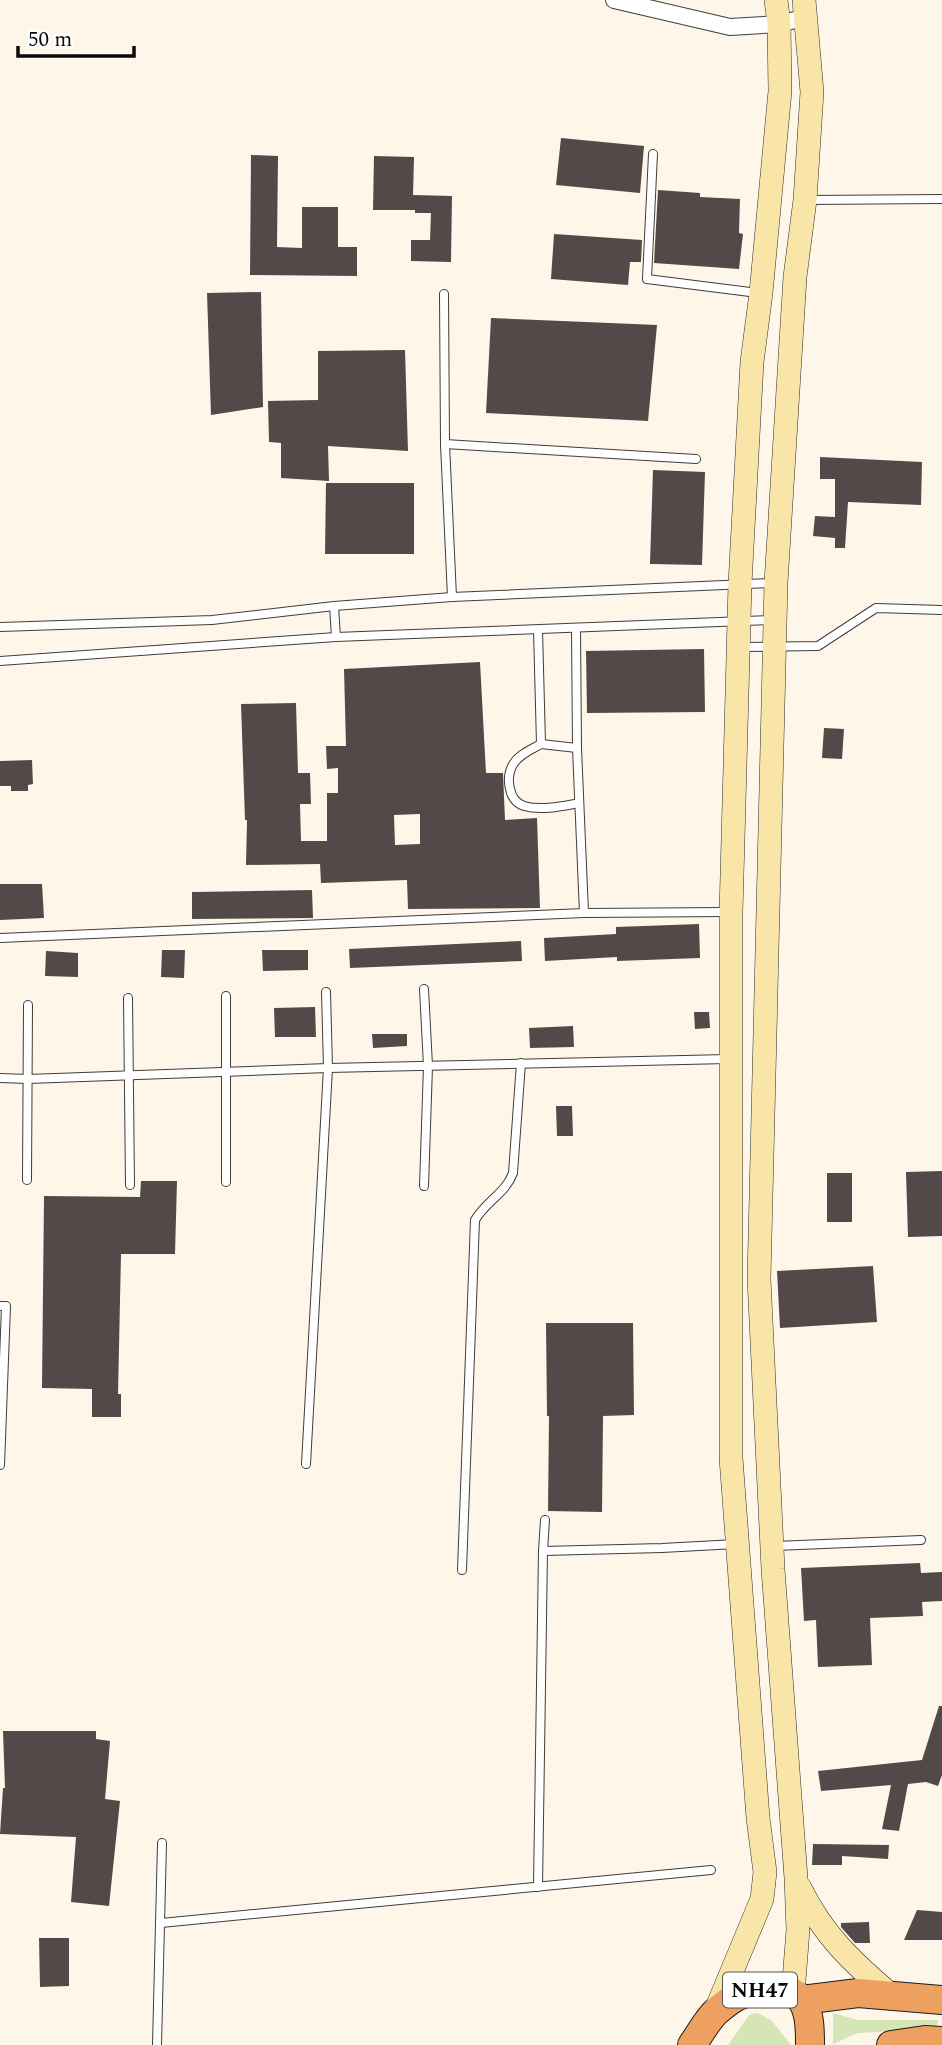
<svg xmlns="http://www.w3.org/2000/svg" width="942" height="2045" font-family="Spectral,serif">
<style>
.green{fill:#d6e5b6}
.building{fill:#524a48;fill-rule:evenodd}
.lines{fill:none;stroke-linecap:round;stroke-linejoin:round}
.service-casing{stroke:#3d3d3d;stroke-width:10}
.minor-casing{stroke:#3d3d3d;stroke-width:18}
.secondary-casing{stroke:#2c2c2c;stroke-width:24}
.trunk-casing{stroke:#1b1b1b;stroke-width:30}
.service{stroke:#fff;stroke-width:8}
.minor{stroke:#fff;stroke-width:16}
.secondary{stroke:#fae5a8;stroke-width:23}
.trunk{stroke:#eea060;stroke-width:28}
.labels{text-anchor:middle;stroke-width:7;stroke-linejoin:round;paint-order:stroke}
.shield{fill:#fff;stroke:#545454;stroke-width:2}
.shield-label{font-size:21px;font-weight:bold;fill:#0a0a0a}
</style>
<rect width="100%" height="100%" fill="#fef7e9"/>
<!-- green -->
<g class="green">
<polygon points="758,2013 772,2021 791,2045 728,2045 749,2015"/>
<polygon points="833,2013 858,2020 938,2020 936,2029 858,2033 833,2044"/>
</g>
<!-- building -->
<g class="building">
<polygon points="561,138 644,146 640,193 556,185"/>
<polygon points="251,155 278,156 277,247 302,248 302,207 338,207 338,247 357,247 357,276 250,275"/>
<polygon points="374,156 414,157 413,195 452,196 451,262 411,261 411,240 430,240 431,213 415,213 415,210 373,210"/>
<polygon points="658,190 700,193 700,197 740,199 739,233 743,234 739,269 654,263"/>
<polygon points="554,234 642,240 641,262 630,262 628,285 551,279"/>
<polygon points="261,292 263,407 211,415 207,293"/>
<polygon points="491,318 657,325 648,421 486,413"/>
<polygon points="405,350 408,451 328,446 329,481 281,478 281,443 269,442 268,401 318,400 318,351"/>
<polygon points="820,457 922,462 921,505 848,502 845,548 835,548 835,538 813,536 815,516 835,517 835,479 820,479"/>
<polygon points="653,470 705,472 702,565 650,564"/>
<polygon points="326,483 414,483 414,554 325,554"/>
<polygon points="704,649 705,712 587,713 586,651"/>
<path d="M480,662L486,773H503L505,820L537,818L540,908L408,909L407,880L321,883L320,864L246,865L247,820H245L241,704L296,703L298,773H310L311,804H300L301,841H327V793H338V768L327,769L326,746H346L344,669ZM420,814V844L395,845L394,815Z"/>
<polygon points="824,728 844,729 842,759 822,758"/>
<polygon points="32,760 33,784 28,785 28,791 11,791 11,786 0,786 0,761"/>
<polygon points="0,884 42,884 44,918 0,920"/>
<polygon points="312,890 313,918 192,919 192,892"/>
<polygon points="699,924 700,958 617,961 617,957 545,961 544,938 616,934 616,927"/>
<polygon points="521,941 522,961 350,968 349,949"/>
<polygon points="162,950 185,950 184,978 161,977"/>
<polygon points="262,950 308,950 308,970 263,971"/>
<polygon points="46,951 78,953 78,977 45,976"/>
<polygon points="315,1007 316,1037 275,1037 274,1008"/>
<polygon points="694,1012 709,1012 710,1028 695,1029"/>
<polygon points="573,1026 574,1047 530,1048 529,1028"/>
<polygon points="372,1034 407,1034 407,1046 373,1048"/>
<polygon points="556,1106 572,1106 573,1136 557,1136"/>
<polygon points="942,1171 942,1236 908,1237 906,1172"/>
<rect x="827" y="1173" width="25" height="49"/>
<polygon points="141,1181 177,1181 175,1254 121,1254 118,1394 121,1394 121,1417 92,1417 92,1389 42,1388 44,1196 140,1197"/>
<polygon points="873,1266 877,1322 780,1328 777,1271"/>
<polygon points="546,1323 633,1323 634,1415 603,1416 602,1512 548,1511 549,1416 547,1416"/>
<polygon points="920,1563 921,1573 942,1572 942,1601 922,1602 923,1616 870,1618 872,1665 818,1667 816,1620 804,1621 801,1568"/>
<polygon points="939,1706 942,1706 942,1775 938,1786 926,1782 908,1784 899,1831 882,1829 891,1785 821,1791 818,1771 922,1760"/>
<polygon points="3,1731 96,1731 96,1739 110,1741 105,1799 120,1801 109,1906 71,1902 76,1837 0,1834 3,1788 5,1788"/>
<polygon points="813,1844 889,1845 888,1859 842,1856 842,1865 812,1865"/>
<polygon points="917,1910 942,1912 942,1940 904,1940"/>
<polygon points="869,1922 870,1943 855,1943 841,1927 841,1923"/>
<polygon points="39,1938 69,1938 69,1986 40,1987"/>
</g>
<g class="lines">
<!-- service casing -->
<g class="service-casing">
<g id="service">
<polyline points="653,154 647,279 758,293"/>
<polyline points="808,200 942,199"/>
<polyline points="444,294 445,444 452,597"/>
<polyline points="445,444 696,459"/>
<polyline points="334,606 336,637"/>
<polyline points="0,627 212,620 334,606 452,597 772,583"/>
<path d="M538,630L541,744C532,749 520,754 514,763C505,776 508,801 524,806C541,811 563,806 579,803"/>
<polyline points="739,647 818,646 876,608 942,610"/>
<polyline points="0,661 336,637 773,620"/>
<polyline points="541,744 577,748"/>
<polyline points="584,913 728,912"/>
<polyline points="0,938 584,913 577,748 576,629"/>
<polyline points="424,989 428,1066 424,1186"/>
<polyline points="128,998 130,1185"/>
<polyline points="0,1078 28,1079 328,1068 728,1059"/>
<polyline points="27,1180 28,1005"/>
<polyline points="226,1182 226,996"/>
<polyline points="0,1306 6,1306 0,1465"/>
<polyline points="306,1464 328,1068 326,992"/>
<polyline points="775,1546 921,1540"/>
<polyline points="543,1551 662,1548 736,1544"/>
<path d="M462,1570L475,1220C486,1201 506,1193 513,1173L521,1063"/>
<polyline points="538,1887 543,1551 545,1520"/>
<polyline points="161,1923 711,1870"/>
<polyline points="157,2045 162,1843"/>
</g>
</g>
<!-- minor casing -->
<g class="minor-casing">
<polyline id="minor" points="614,0 730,27 779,24 807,17"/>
</g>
<!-- secondary casing -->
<g class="secondary-casing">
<g id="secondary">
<path d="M800,1888C823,1935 852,1962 892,1996"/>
<polyline points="793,1993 798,1930 796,1878 773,1569 759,1279 776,583 795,277 805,200 812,92 804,0"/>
<polyline points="715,2012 762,1899 765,1872 758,1818 731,1458 731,912 740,584 752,362 761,293 780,91 779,24 776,0"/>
</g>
</g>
<!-- trunk casing -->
<g class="trunk-casing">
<g id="trunk">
<polyline points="802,2000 858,1993 942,2000"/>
<path d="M692,2045C700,2034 708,2018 718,2010C724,2005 730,2000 736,1997C752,1988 792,1983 803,2002C810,2014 810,2031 810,2045"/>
<polyline points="891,2045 925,2040 942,2041"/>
</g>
</g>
<!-- service -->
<use href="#service" class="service"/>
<!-- minor -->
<use href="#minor" class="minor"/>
<!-- secondary -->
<use href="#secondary" class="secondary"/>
<!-- trunk -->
<use href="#trunk" class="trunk"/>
</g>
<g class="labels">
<!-- shield labels -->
<rect class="shield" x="723" y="1972.5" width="74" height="35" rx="5"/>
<g class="shield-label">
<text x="760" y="1997">NH47</text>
</g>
</g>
<!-- scale -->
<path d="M18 46v10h116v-10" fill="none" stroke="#0a0a0a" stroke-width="3.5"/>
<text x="28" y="46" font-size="21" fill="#0a0a0a" stroke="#ffffff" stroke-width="5" paint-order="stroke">50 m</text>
</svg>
